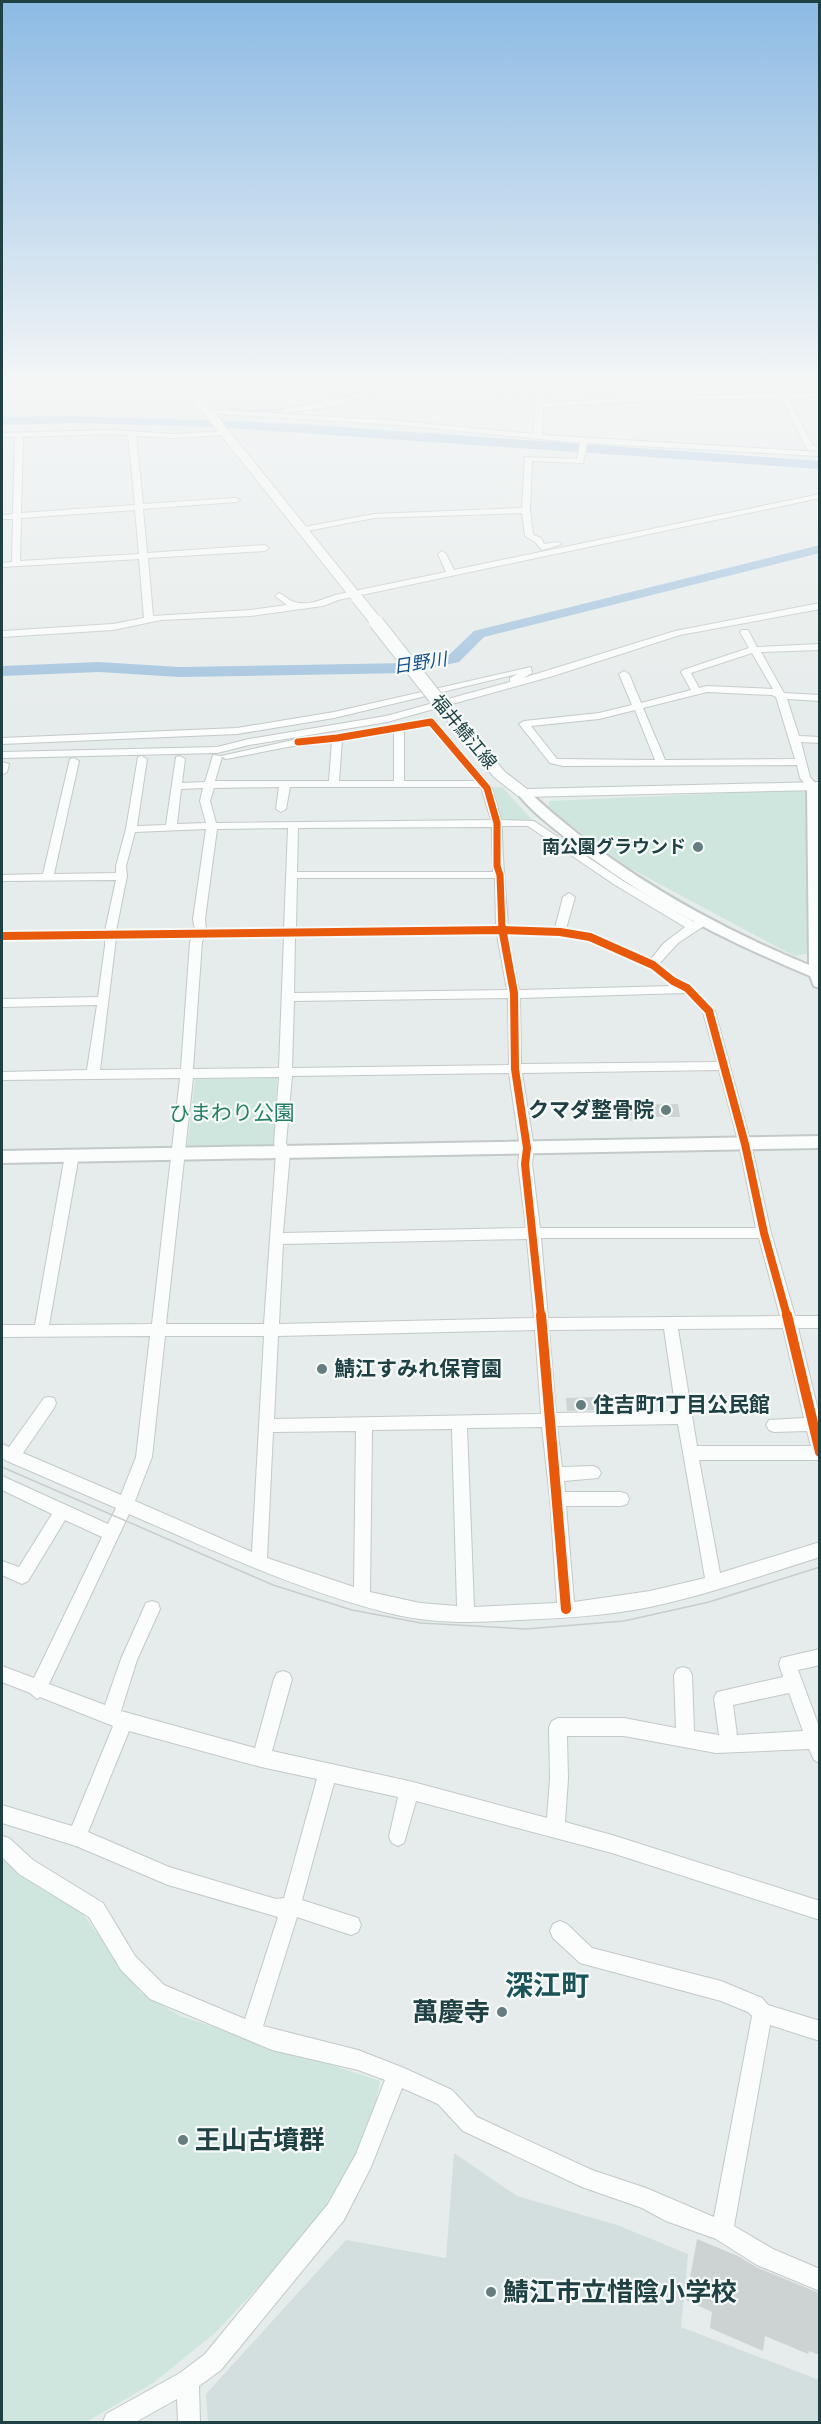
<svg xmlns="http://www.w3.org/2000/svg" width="821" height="2424" font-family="'Exo 2','Noto Sans JP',sans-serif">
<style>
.built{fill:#d3dede}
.green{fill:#cee6dd}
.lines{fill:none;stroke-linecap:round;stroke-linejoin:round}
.stream{stroke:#a3c3de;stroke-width:2}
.river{fill:#a3c3de;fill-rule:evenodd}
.building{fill:#ccd3d2}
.minor-tunnel{stroke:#becac9;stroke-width:8;stroke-dasharray:8 4;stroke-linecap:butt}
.minor-casing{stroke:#c3c9c8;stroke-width:2}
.tertiary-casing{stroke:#c3c9c8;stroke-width:4}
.secondary-casing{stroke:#c1cac9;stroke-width:2}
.minor{fill:#fbfcfc;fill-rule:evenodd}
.tertiary{fill:#fbfcfc;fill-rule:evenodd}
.secondary{fill:#fbfcfc;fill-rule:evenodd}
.tram{stroke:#c7cccc;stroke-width:1.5}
.secondary-bridge-far1-casing{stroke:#c1cac9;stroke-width:13;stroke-linecap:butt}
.secondary-bridge-casing{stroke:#c1cac9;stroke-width:16;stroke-linecap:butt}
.secondary-bridge-far1{stroke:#fbfcfc;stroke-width:11}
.secondary-bridge{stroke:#fbfcfc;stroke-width:14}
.cycleway-far2-casing{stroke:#f5faf9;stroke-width:10}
.cycleway-far1-casing{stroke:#f5faf9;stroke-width:12}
.cycleway-casing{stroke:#f5faf9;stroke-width:14}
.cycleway-far2{stroke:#e8590c;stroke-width:7}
.cycleway-far1{stroke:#e8590c;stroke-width:8}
.cycleway{stroke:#e8590c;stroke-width:10}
.poi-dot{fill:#657d7e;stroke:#f5faf9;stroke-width:2}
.labels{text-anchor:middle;stroke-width:4.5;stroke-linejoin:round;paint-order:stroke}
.far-water-label{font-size:18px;font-style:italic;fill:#134f86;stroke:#f5faf9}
.far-street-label{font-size:18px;fill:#204143;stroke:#f5faf9}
.far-poi-label{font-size:18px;font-weight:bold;fill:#204143;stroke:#f5faf9;text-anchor:end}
.poi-label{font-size:21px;font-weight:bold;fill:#204143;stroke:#f5faf9;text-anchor:start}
.park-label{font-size:21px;fill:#267f64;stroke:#f5faf9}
.near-poi-label{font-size:26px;font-weight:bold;fill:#204143;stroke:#f5faf9;text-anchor:start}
.near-quarter-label{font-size:28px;font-weight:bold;fill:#1a5358;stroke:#f5faf9}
</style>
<rect width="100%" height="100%" fill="#e6eceb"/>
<!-- built -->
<polygon class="built" points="454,2153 517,2196 617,2225 688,2254 681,2327 819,2380 819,2422 208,2422 206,2394 346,2240 446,2258"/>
<!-- green -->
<g class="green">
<polygon points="502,787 534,822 498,822 489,788"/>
<polygon points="800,790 812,797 809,953 794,956 628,867 549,809 549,801"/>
<polygon points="277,1078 274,1146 187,1148 195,1079"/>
<polygon points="2,1858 39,1888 80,1910 141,1993 180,2016 380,2081 372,2123 341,2187 298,2245 215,2333 153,2383 86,2422 2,2422"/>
</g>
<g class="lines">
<!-- stream -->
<g class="stream">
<polyline points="341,400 367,388 395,381"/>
<polyline points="220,423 230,408 253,411 287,409"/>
</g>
<!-- river -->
<g class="river">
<polygon points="73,416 286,423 820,461 820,469 215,427 73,423 2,425 2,417"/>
<polygon points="820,545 820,553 484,637 459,662 408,673 179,677 99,672 2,676 2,666 99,662 179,667 408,663 449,655 474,631"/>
</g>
</g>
<!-- building -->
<g class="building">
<polygon points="678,1104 680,1117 649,1117 650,1120 623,1121 621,1105"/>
<polygon points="595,1397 597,1410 567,1411 566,1398"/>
<polygon points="697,2239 738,2256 756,2267 819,2293 819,2355 809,2351 808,2354 765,2336 763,2351 710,2328 712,2312 686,2300"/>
</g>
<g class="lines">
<!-- minor-tunnel -->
<polyline class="minor-tunnel" points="141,383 163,381"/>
<!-- minor casing -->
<g class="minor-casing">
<g id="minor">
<polygon points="306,381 312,381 330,401 347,398 395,381 399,383 395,386 401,388 430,385 489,385 504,390 533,386 544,398 543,403 663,396 658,381 664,381 670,396 779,394 772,381 779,381 786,394 820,393 820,397 788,398 813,446 820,447 820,451 807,450 781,398 667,400 543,407 542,435 820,452 820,456 587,443 583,463 532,461 530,510 533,535 541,538 544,544 558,542 562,544 542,550 535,542 525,536 522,513 374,518 302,532 298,530 299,528 374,514 522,508 525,457 577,459 580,443 400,425 205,413 201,411 205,409 400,421 534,434 536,398 531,390 504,394 488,389 430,389 400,392 388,388 330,407 283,413 283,409 323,402"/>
<path d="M112,430L174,434L225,431L229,433L225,435L174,438L136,436L143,504L236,498L240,500L236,502L143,509L147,553L265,545L269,548L265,551L148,558L153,616L250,610L287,605L275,596L279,593C284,595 287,599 292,601C306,607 321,600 335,595L446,572L438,554L442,551L446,554L454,570L820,494V498L338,600L323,606L250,616L161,620L113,630L2,637V631L113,624L144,618L139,559L2,567V563L12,562L13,519H2V515L13,514L15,437H2V433ZM112,434L128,435L135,505L21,513L23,437ZM135,510L139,554L20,561L21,518Z"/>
<polygon points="820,603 820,609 680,635 553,676 387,722 249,745 217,753 2,758 2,752 217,747 249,739 386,716 510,682 510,678 517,674 334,718 237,734 2,744 2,738 237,728 334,712 531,667 532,673 523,678 675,631"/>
<path d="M742,630H748L757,647L820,644V650L761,652L784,693L820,695V701L787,699L799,736L820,737V743L801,742L810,777L818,786L817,788H809L800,778L797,765L563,766L550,763L519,724L524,721L599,713L632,705L619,674L624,671L629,674L641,703L691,690L681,672L683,670L749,648L740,632ZM752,653L773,689L707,686L699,688L691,673ZM707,692L772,695L776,697L795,759L665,760L643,708ZM635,710L655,760L557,759L531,726L599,719Z"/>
<path d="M431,719L434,720L492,788L501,820L534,821L623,881L694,922L701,920L707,924L678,943L659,964L677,978L691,985L715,1011L751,1144L771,1233L795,1316H820V1328H798L820,1418V1460H699L720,1573L820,1542V1557C763,1575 707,1595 650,1607C606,1616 563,1618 519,1620C475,1623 431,1624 388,1613C298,1590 214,1551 129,1514L49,1684L105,1705L121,1659L146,1603L152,1601L158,1603L160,1609L137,1660L121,1711L255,1748L274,1679L277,1673L283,1671L289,1673L292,1679L272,1751L409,1781L547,1818L550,1779L549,1727L552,1721L558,1718H624L676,1728L674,1675L677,1669L683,1667L689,1669L692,1675L694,1731L719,1735L714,1698L717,1692L783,1677L779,1664L781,1658L820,1649V1665L798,1670L820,1729V1763L814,1760L809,1749L716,1753L624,1736H567L568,1779L565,1822L612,1835L820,1901V1920L612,1853L416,1801L404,1843L398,1846L392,1843L389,1837L398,1797L334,1783L302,1900L358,1918L361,1925L358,1932L351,1935L297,1917L263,2026L358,2050L404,2068L452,2090L477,2117L592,2170L646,2188L714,2217L752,2016L748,2012L721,2001L580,1963L553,1938L550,1931L553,1924L560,1921L567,1924L592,1948L721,1981L762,1998L768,2005L820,2021V2041L770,2025L734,2226L773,2249L820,2269V2291L757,2265L716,2239L666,2221L642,2208L582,2187L463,2131L438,2104L402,2088L371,2167L344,2220L221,2370L199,2386L200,2422H178L177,2399L136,2422H103L106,2414L180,2373L205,2354L328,2204L356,2154L385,2080L358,2070L272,2050L150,1999L121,1970L89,1917L19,1874L2,1857V1836L9,1838L33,1860L103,1903L135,1956L164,1985L245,2019L278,1917L168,1885L76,1846L2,1823V1805L72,1826L113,1726L40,1697L37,1699L30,1693L2,1682V1666L34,1678L102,1537L65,1520L28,1581L22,1584L2,1575V1561L19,1567L52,1514L2,1490V1476L108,1524L116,1508L7,1461L2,1458V1444L9,1447L44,1398L49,1397L54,1398L56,1403L54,1408L23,1453L121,1495L136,1457L150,1336L2,1337V1325H35L65,1155L72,1150L79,1155L49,1325L152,1324L180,1078L2,1080V1072L87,1070L97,1005L2,1007V999L98,997L105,946V938L2,940V932L105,931L116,880L2,881V875L43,874L70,759L74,758L79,761L54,874L116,873V866L126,829L138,757L142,756L147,759L137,826L166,825L176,757L180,756L185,759L182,783L205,782L213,755L221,756L302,738L337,735ZM429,725L476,781H404V730ZM394,731V781H339L342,740ZM332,741L329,781H215L222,757L226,759L298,745ZM279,787L276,809L281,812L286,809L290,787H481L491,820L216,823L210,801L214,788ZM203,788L200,801L206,823L177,824L181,789ZM502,826H528L615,885L685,927L664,943L651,959L594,934L566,929L575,897L569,893L563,897L555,928L508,927C506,893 502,860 502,826ZM492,827L493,872H297L298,828ZM288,828L284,929L206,930L205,919L217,829ZM206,829L193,919L195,930L116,931L127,876L126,866L135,832ZM297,878H495L496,926L296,929ZM497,934L507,990L294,993L295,936ZM508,934L560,936L588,940L649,968L672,986L519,990ZM284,936L279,1068L193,1069L202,942L204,937ZM193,937L190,942L181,1069L100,1070L116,938ZM685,993L703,1012L717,1062L521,1064L520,998ZM508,998L509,1065L292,1068L294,1001ZM719,1070L739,1144L756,1228H540L532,1164L534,1148L522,1073ZM509,1073L520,1148L518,1164L526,1228L283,1233L290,1153L286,1143L292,1076ZM279,1077L274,1143L276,1153L264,1324H166L193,1078ZM541,1238H759L780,1316L548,1318ZM527,1239L534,1318L279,1324L283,1244ZM783,1328L804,1418L769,1420L766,1425L769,1430L774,1432L807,1431L811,1446H697L678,1329ZM664,1329L676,1411L556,1413L549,1330ZM535,1330L541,1414L274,1419L278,1336ZM165,1336H264L252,1552L135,1501L152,1457ZM678,1424L705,1578L650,1591L574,1602L566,1506H621L627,1504L629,1499L627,1494L621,1492H565L564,1481L598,1478L601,1473L598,1468L593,1466L562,1467L557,1426ZM542,1427L550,1499L557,1603L474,1607L467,1428ZM452,1429L457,1606L420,1603L370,1592L372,1430ZM356,1431L354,1587L267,1558L273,1432ZM789,1693L803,1731L737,1735L733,1705ZM129,1731L261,1767L317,1779L284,1898L276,1899L169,1867L88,1832Z"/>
<polygon points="2,762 9,764 7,772 2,775"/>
</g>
</g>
<!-- tertiary casing -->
<g class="tertiary-casing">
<g id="tertiary">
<path d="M813,782L819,786V988L814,986L810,976C724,940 640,898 567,839C550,825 531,811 517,793L519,790H527C609,867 705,922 809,965L807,786Z"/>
<polygon points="820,1136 820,1148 2,1163 2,1151"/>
</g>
</g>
<!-- secondary casing -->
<g class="secondary-casing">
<g id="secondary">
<polygon points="174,381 184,381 201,396 361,595 363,598 361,601 353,601 193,400"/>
<polygon points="435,693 440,694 504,771 527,789 820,782 820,790 523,797 518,796 494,777 430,700 428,697 430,694"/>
</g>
</g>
<!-- minor -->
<use href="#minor" class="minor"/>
<!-- tertiary -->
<use href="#tertiary" class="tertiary"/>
<!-- secondary -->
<use href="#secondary" class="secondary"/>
<!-- tram -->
<polyline class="tram" points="2,1467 273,1585 352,1610 421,1623 526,1629 624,1621 709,1602 820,1567"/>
<!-- secondary-bridge-far1 casing -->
<g class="secondary-bridge-far1-casing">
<polyline id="secondary-bridge-far1" points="357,598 377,623"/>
</g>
<!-- secondary-bridge casing -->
<g class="secondary-bridge-casing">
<polyline id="secondary-bridge" points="376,622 435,697"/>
</g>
<!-- secondary-bridge-far1 -->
<use href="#secondary-bridge-far1" class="secondary-bridge-far1"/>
<!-- secondary-bridge -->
<use href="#secondary-bridge" class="secondary-bridge"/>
<!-- cycleway-far2 casing -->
<g class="cycleway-far2-casing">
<polyline id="cycleway-far2" points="298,742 337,738 431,722 487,788 497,823 497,866 500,875 502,929"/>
</g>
<!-- cycleway-far1 casing -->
<g class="cycleway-far1-casing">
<g id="cycleway-far1">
<polyline points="502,928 514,993 515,1069 527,1148 525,1164 541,1316"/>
<polyline points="2,936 502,930 560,932 590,937 653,965 673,981 687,988 709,1011 745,1144 764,1233 787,1316"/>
</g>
</g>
<!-- cycleway casing -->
<g class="cycleway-casing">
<g id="cycleway">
<polyline points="541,1315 566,1609"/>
<polyline points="787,1315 820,1452"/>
</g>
</g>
<!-- cycleway-far2 -->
<use href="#cycleway-far2" class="cycleway-far2"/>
<!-- cycleway-far1 -->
<use href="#cycleway-far1" class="cycleway-far1"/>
<!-- cycleway -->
<use href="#cycleway" class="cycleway"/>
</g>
<!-- sky -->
<linearGradient id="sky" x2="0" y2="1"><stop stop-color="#8cbae4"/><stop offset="0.53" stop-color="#f4f6f6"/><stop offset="1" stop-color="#f4f6f6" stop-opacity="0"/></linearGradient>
<rect width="821" height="720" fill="url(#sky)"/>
<!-- markers -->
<g class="poi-dot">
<circle cx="698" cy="847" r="6"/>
<circle cx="666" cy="1110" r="6"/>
<circle cx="322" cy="1369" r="6"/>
<circle cx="581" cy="1405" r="6"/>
<circle cx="502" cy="2012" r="6"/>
<circle cx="183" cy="2140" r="6"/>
<circle cx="491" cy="2292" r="6"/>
</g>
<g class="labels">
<!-- far-water labels -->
<g class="far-water-label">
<text transform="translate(420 663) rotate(-9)" y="6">日野川</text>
</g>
<!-- far-street labels -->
<g class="far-street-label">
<text transform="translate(464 732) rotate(50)" y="6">福井鯖江線</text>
</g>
<!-- far-poi labels -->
<g class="far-poi-label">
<text x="686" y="853">南公園グラウンド</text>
</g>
<!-- poi labels -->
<g class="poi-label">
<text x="654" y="1117" text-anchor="end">クマダ整骨院</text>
<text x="334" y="1376">鯖江すみれ保育園</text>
<text x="593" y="1412">住吉町1丁目公民館</text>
</g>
<!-- park labels -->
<g class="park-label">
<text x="232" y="1120">ひまわり公園</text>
</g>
<!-- near-poi labels -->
<g class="near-poi-label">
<text x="490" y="2021" text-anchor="end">萬慶寺</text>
<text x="195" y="2149">王山古墳群</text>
<text x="503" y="2301">鯖江市立惜陰小学校</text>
</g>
<!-- near-quarter labels -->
<g class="near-quarter-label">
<text x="547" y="1995">深江町</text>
</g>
</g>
<!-- border -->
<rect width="821" height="2424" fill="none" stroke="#204143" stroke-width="6"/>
</svg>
